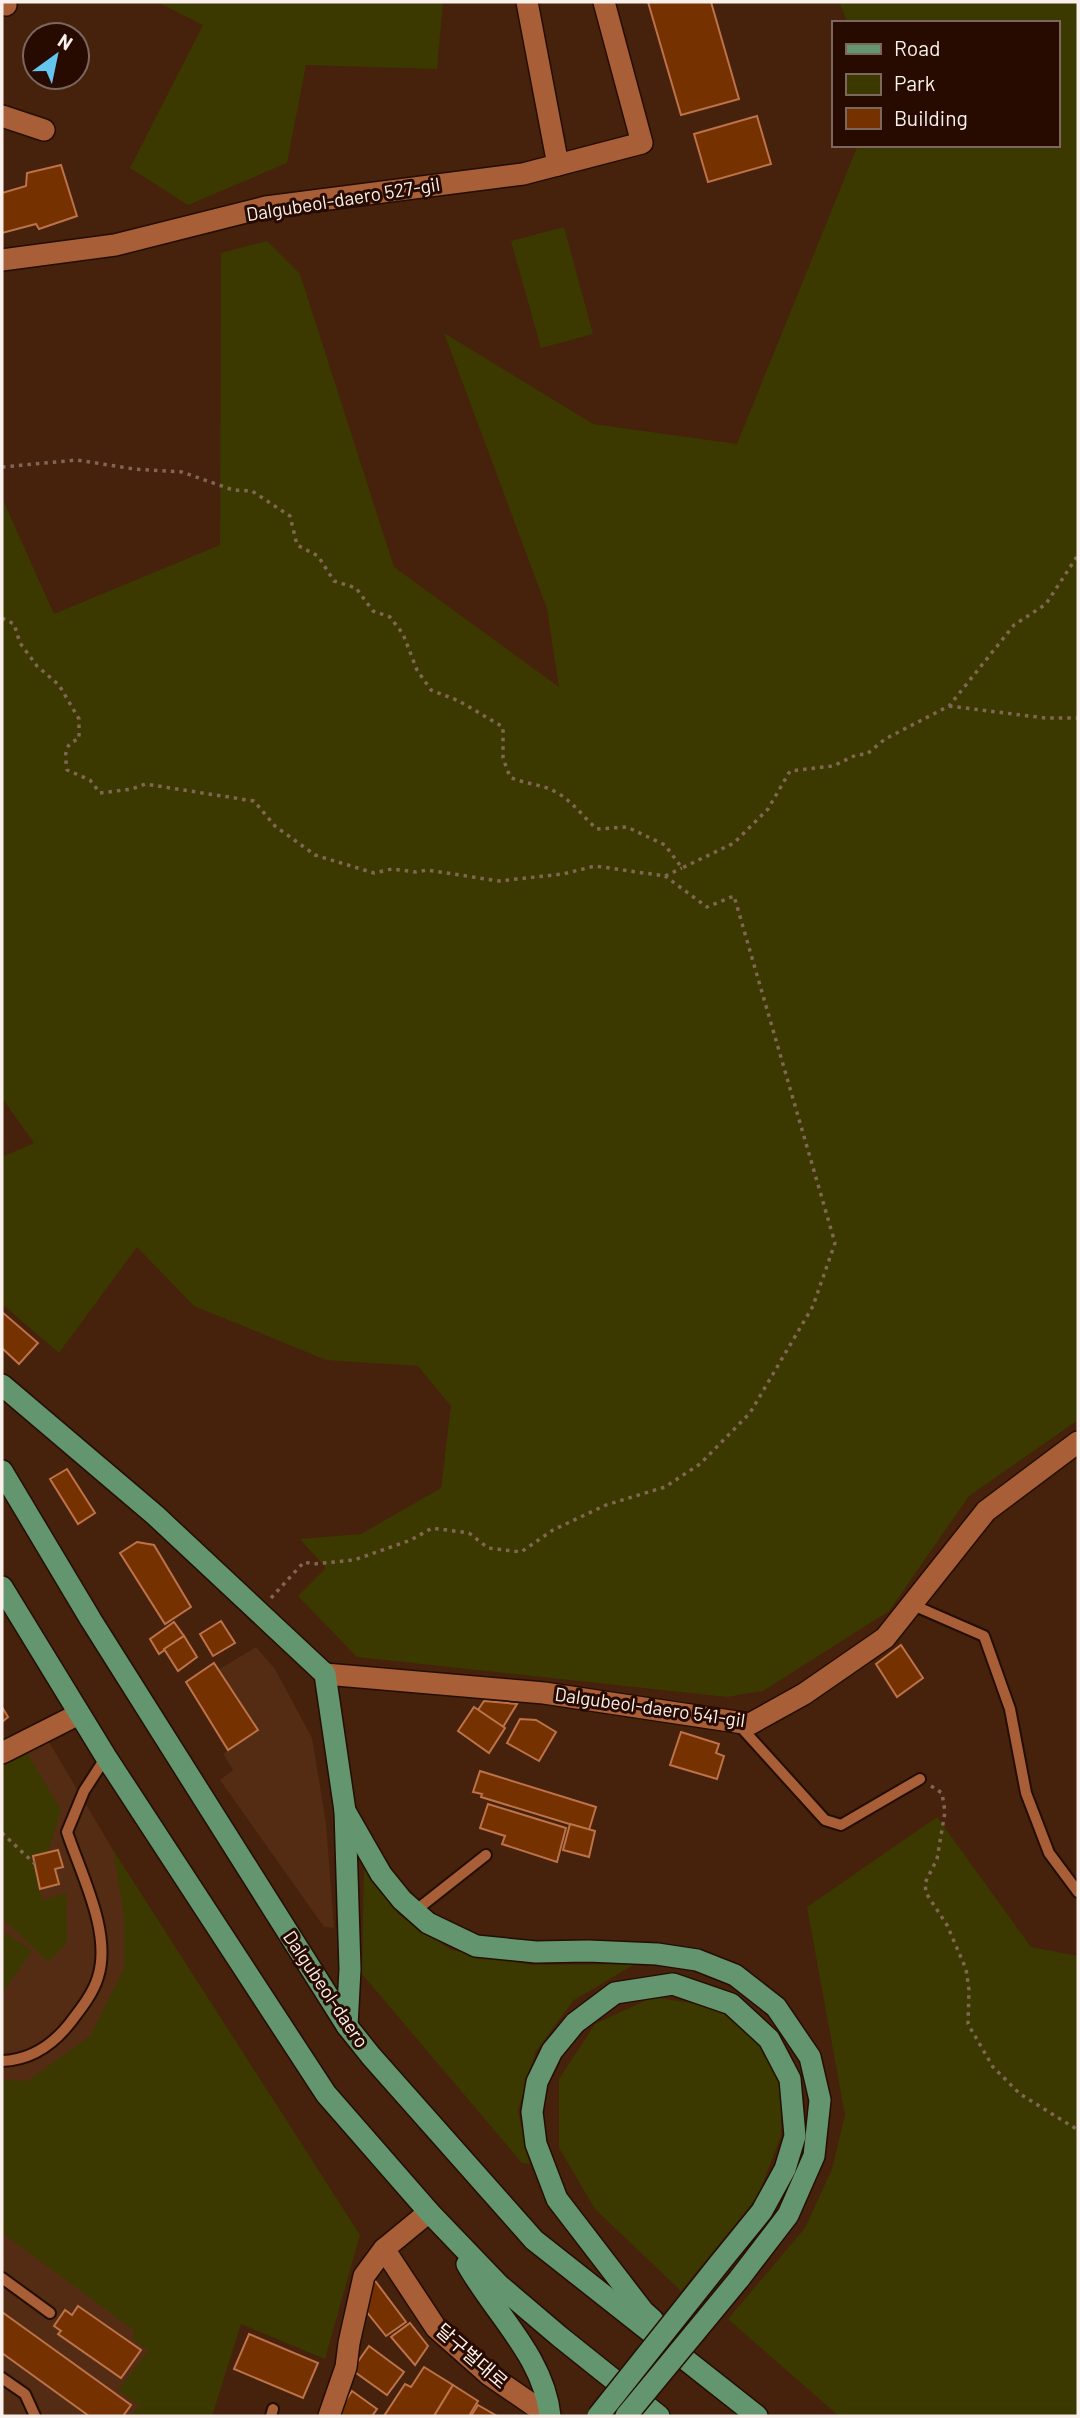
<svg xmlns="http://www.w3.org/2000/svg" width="1080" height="2418" font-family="Barlow,'Noto Sans KR',sans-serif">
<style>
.built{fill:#542c14}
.green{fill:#3b3900}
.building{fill:#763100;stroke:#bc724a;stroke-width:2}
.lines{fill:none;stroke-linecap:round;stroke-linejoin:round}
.service-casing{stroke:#240e03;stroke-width:14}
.minor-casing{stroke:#240e03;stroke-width:24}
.tertiary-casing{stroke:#240e03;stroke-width:24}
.primary-casing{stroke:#240e03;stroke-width:24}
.path{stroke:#816555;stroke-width:3.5;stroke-dasharray:3.5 5;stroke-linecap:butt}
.service{stroke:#a85f37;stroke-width:10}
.minor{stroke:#a85f37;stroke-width:21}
.tertiary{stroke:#a85f37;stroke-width:21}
.primary{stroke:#63966e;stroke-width:21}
.primary-bridge-casing{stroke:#240e03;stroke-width:24;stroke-linecap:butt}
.primary-bridge{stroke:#63966e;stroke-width:21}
.labels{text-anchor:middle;stroke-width:6;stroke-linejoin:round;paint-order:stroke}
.street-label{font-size:19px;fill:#faf1ed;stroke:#280b00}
</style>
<rect width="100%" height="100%" fill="#46210c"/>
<!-- built -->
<g class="built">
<polygon points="256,1647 275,1669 312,1738 326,1823 334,1928 324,1927 220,1780 233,1770 223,1754 257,1730 218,1670"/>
<polygon points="46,1737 113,1850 342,2209 250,2264 162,2416 2,2416 2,1762"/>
</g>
<!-- green -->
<g class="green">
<polygon points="157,2 443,2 437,69 306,65 287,163 188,205 130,168 203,25"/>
<polygon points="839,2 1078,2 1078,1420 969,1496 889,1611 763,1691 727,1697 357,1657 298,1596 326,1568 300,1539 361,1534 441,1488 451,1406 418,1366 326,1360 194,1306 137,1247 59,1353 2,1304 2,1157 34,1143 2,1098 2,498 54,614 220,545 221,253 267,241 300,274 394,567 559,687 547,609 444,333 593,424 737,444 858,145 1057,145 1057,23 848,23"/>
<polygon points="564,227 593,334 541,348 511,241"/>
<polygon points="25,1749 61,1810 48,1853 33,1857 42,1900 66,1893 67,1942 48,1962 2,1918 2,1762"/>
<polygon points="937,1817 1031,1947 1078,1956 1078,2416 839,2416 728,2319 805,2228 832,2169 845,2115 807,1907"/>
<polygon points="113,1850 360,2235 325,2359 241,2324 212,2416 131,2416 139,2405 118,2390 148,2351 132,2338 135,2331 2,2233 2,2200 4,2196 2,2194 2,2080 28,2081 90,2036 124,1968 124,1915"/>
<polygon points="364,1864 399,1915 451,1950 530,1965 635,1964 574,2000 536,2051 518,2111 530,2164 522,2163 362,1974"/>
<polygon points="6,1933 32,1951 2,1994 2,1939"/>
<polygon points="653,1997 715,2007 763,2045 781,2087 781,2136 758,2196 681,2291 595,2209 559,2148 559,2079 595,2024"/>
</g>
<!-- building -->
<g class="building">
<polygon points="648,2 711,2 739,99 681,115"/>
<polygon points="757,116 771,164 708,182 694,134"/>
<polygon points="61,165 77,216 39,229 36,224 2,233 2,193 26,186 27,173"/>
<polygon points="2,1312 38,1343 19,1364 2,1348"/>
<polygon points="67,1469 95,1513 78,1524 50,1479"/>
<polygon points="137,1542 154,1545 191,1607 165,1624 120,1553"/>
<polygon points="221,1621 235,1643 213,1656 200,1634"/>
<polygon points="174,1622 184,1636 159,1654 150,1639"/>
<polygon points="184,1636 197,1657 178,1671 164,1649"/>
<polygon points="901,1645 923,1678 897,1697 876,1664"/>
<polygon points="214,1663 258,1730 228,1750 186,1682"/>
<polygon points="484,1701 517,1704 503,1727 478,1710"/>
<polygon points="2,1707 8,1717 2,1722"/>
<polygon points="474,1707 505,1728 489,1753 458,1731"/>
<polygon points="520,1719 536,1720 556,1732 539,1761 507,1743"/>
<polygon points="681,1732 719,1744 716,1753 724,1756 717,1779 670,1765"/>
<polygon points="480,1771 596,1807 589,1830 481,1797 482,1794 473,1792"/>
<polygon points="488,1804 566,1828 557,1862 502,1844 505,1836 480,1828"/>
<polygon points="570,1824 595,1831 589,1857 563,1850"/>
<polygon points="58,1850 63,1867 55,1869 59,1884 40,1889 33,1856"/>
<polygon points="370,2274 406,2322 386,2336 362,2306"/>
<polygon points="78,2306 141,2350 121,2378 58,2334 61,2331 54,2326 65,2310 72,2315"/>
<polygon points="2,2312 131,2405 123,2416 89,2416 2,2353"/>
<polygon points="410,2323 428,2346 415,2365 391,2337"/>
<polygon points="249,2334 318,2363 303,2398 234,2369"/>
<polygon points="369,2346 404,2372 387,2395 352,2370"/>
<polygon points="424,2367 453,2385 434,2416 384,2416 405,2384 411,2387"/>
<polygon points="453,2385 478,2401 469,2416 434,2416"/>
<polygon points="352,2391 377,2409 372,2416 336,2416"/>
<polygon points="478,2405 497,2416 471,2416"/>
</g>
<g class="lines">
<!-- service casing -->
<g class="service-casing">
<g id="service">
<polyline points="913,1605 984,1636 1010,1709 1026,1793 1049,1853 1078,1892"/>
<polyline points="739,1725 825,1820 841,1825 920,1779"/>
<polyline points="415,1911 486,1855"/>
<path d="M2,2061C30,2060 52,2046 70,2023C80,2010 93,1994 98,1977C112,1933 81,1874 67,1832L84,1791L106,1757"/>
<polyline points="2,2278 50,2313"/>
<polyline points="2,2378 25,2394 35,2416"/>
<polyline points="271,2416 273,2409"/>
</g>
</g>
<!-- minor casing -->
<g class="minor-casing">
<g id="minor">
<polyline points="527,2 558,165"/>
<polyline points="2,3 6,5"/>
<polyline points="2,116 44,130"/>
<polyline points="2,260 115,245 266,207 523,174 642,143 604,2"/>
<polyline points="2,1753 79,1714"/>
<polyline points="384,2249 436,2328 488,2374 549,2416"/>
<polyline points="329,2416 346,2367 349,2343 364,2276 384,2249 429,2212"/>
</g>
</g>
<!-- tertiary casing -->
<g class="tertiary-casing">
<polyline id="tertiary" points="325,1674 544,1693 750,1724 804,1694 885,1638 986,1511 1078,1442"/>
</g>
<!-- primary casing -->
<g class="primary-casing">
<g id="primary">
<polyline points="2,1385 155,1515 325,1674 345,1811 350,1969 347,2026"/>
<polyline points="2,1471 91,1620 347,2026 371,2056 534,2240 757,2416"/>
<polyline points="2,1587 106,1757 326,2094 429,2212 499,2285 559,2336 659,2416"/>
<polyline points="345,1811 381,1874 402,1900 428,1923 476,1946 536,1952 588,1951 657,1954 697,1960 735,1975 776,2007 810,2057 820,2100 814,2156 788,2215 739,2279"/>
<path d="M467,2264C495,2314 544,2357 550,2416"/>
<polyline points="653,2320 643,2311 557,2199 536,2144 532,2112 537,2082 552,2051 575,2023 615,1993 673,1984 731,2004 769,2039 790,2079 795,2136 785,2169 762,2211 719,2264"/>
</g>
</g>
<!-- path -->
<g class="path">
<path d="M2,467L77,460L134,469L182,472L233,490L252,491L290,516L297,545L318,556L334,581L356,588L373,611L390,617L403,634L417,670L431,690L459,701L503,727V758L510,777C524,784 541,784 554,791C572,800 582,816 597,829L627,827L665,845L682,868L734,843L768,809L790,771L833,766L856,755L867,754L885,739L949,706L1014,625L1046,604L1078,555"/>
<path d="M2,618L14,624L20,643L37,666L59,685L79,719V739C63,744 65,755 67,770L90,780L100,793L132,789L145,784L254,801L275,826L315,855L374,873L392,869L416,872L427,870L499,881L563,874L595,866L665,876L682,868"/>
<polyline points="949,706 1045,718 1078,718"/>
<polyline points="271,1598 304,1562 314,1564 354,1560 411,1540 432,1528 469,1533 488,1548 521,1552 553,1530 606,1505 665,1487 700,1464 750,1413 813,1306 835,1243 734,896 707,907 665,876"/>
<polyline points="931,1786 942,1793 945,1812 937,1859 925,1883 926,1893 947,1925 966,1969 969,1990 968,2024 993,2067 1020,2094 1078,2130"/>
<polyline points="2,1833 35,1864"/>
</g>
<!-- service -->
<use href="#service" class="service"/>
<!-- minor -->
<use href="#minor" class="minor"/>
<!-- tertiary -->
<use href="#tertiary" class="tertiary"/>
<!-- primary -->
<use href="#primary" class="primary"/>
<!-- primary-bridge casing -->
<g class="primary-bridge-casing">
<g id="primary-bridge">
<polyline points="598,2416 719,2264"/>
<polyline points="626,2416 739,2279"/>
</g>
</g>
<!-- primary-bridge -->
<use href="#primary-bridge" class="primary-bridge"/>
</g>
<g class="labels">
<!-- street labels -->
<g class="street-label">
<text transform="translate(343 199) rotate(-9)" y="7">Dalgubeol-daero 527-gil</text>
<text transform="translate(650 1707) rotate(8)" y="7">Dalgubeol-daero 541-gil</text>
<text transform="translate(326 1989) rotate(56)" y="7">Dalgubeol-daero</text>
<text transform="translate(472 2356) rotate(41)" y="7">달구벌대로</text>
</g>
</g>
<!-- border -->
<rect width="1080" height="2418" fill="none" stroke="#faf1ed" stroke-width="7"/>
<!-- legend -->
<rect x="832" y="21" width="228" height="126" fill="#280b00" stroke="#7c675f" stroke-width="2"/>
<rect x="846" y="44" width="35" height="10" fill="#63966e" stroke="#7c675f" stroke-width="2"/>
<text x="894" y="56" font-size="21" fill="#faf1ed">Road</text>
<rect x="846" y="74" width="35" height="21" fill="#3b3900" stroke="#7c675f" stroke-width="2"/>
<text x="894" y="91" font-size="21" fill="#faf1ed">Park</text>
<rect x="846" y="108" width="35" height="21" fill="#763100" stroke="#7c675f" stroke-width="2"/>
<text x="894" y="126" font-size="21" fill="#faf1ed">Building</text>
<!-- north arrow -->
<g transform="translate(56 56) rotate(33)"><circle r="33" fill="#280b00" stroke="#7c675f" stroke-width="2"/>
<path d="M0-5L12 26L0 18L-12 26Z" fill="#64c5ee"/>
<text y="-10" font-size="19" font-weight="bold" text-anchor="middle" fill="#faf1ed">N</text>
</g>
</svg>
